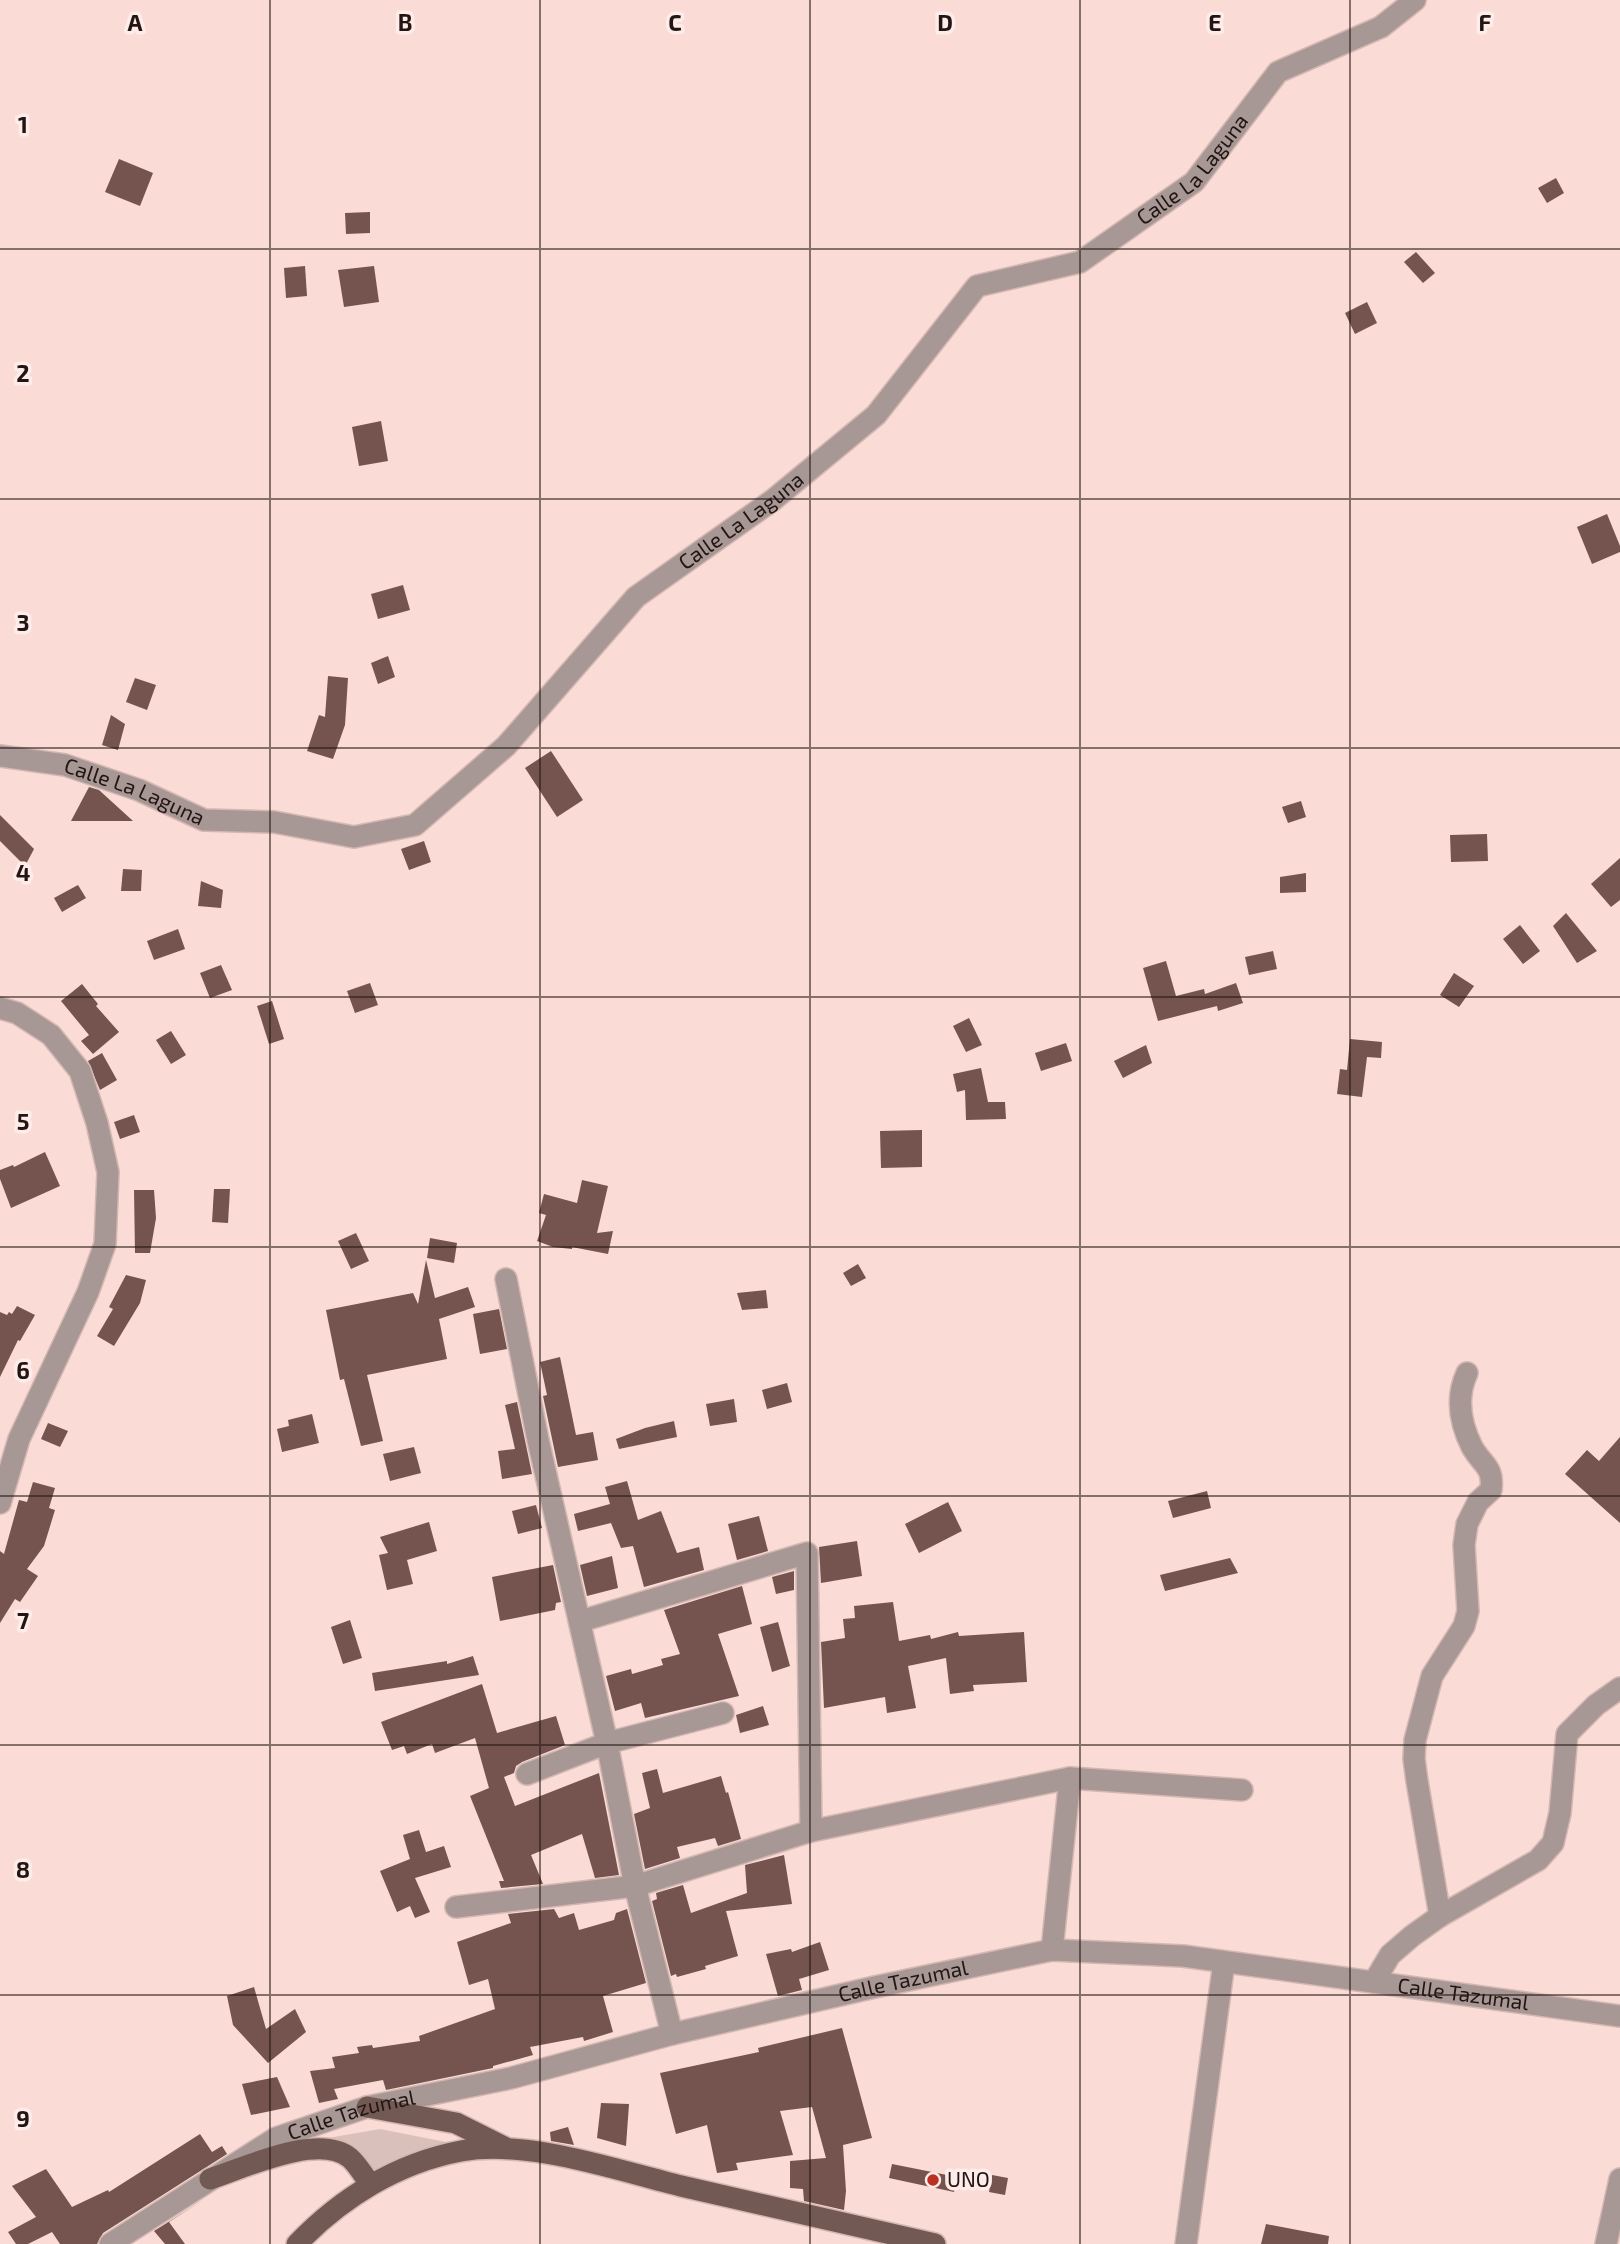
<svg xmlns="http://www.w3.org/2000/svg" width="1620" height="2244" font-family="'Exo 2',sans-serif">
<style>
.green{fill:#dac0bb}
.building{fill:#75544f}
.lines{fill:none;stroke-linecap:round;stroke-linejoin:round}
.minor-casing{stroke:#d4b7b2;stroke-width:24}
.major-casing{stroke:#d4b7b2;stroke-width:24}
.minor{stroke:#a79795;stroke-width:21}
.major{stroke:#735954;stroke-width:21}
.grid{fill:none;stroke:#221512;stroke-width:2;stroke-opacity:0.55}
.poi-dot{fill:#bc2f22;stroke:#fdece9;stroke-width:2.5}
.labels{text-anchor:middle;stroke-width:7;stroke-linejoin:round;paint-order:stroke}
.street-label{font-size:21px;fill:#221512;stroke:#fdece9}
.poi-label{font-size:21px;fill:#221512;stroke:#fdece9;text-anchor:start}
.grid-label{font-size:23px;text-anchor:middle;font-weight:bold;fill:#221512;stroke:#fdece9;stroke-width:7;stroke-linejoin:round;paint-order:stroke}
</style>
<rect width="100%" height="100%" fill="#fbdbd5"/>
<!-- green -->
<polygon class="green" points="380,2129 451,2143 380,2175 328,2138"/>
<!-- building -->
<g class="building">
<polygon points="119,159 153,173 140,206 105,192"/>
<polygon points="1556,178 1564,193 1547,203 1538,188"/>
<polygon points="370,212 370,233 346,234 345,213"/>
<polygon points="1416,252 1435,273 1423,283 1404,262"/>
<polygon points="305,266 307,296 286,298 284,268"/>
<polygon points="374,266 379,302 344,307 338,270"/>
<polygon points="1367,302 1377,323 1355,334 1345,313"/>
<polygon points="381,421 388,461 359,466 352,427"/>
<polygon points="1607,514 1620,546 1620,552 1592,564 1577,527"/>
<polygon points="403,585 410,610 378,619 371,594"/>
<polygon points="388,656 395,677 378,684 371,663"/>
<polygon points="328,676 348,678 345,725 333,759 307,751 319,715 325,717"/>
<polygon points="135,678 156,685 147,710 126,702"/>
<polygon points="111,715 125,724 118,750 102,745"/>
<polygon points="551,751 583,800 557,817 525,768"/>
<polygon points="89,787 99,790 133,821 71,821"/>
<polygon points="1301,801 1306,817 1288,823 1282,807"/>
<polygon points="0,815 34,849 25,866 0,841"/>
<polygon points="1487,834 1488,861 1451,862 1450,835"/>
<polygon points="424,841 431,862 409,870 401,849"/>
<polygon points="1620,858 1620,900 1611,907 1591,884"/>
<polygon points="123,869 142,870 141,891 121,891"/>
<polygon points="1306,873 1306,892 1280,893 1280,877"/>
<polygon points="201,881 223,890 221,908 198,906"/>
<polygon points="78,885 86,898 62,912 54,898"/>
<polygon points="1566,913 1597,951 1577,963 1553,926"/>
<polygon points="1520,925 1540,951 1523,964 1503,939"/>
<polygon points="178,929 185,949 154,960 147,941"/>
<polygon points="1273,951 1277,969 1249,975 1245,957"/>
<polygon points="1166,961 1176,996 1204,989 1205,994 1236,983 1243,1003 1218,1011 1217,1006 1158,1021 1143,968"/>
<polygon points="221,965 232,990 210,998 200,973"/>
<polygon points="1454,973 1474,986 1459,1007 1440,995"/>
<polygon points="370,983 378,1005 355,1013 347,991"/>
<polygon points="82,984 98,1004 96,1006 119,1032 93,1054 81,1041 89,1035 61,1001"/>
<polygon points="272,1001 284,1039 269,1044 257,1006"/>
<polygon points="969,1018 982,1045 966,1052 953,1026"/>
<polygon points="171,1031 186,1055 171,1064 156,1040"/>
<polygon points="1350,1039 1382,1042 1381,1058 1367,1057 1362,1097 1337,1094 1340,1069 1347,1070"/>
<polygon points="1066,1043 1072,1061 1041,1071 1035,1053"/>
<polygon points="1146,1045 1152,1063 1123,1078 1114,1061"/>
<polygon points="102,1053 117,1080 100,1090 88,1061"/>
<polygon points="981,1068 988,1102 1005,1102 1006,1119 966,1120 965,1090 957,1092 953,1074"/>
<polygon points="134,1115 140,1132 120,1139 114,1122"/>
<polygon points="922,1130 922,1167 881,1168 880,1131"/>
<polygon points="45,1152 60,1186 11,1208 0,1179 0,1170 13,1165 14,1167"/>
<polygon points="582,1180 608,1186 597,1233 613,1231 608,1254 572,1247 572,1249 553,1247 537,1241 546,1215 539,1213 544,1194 577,1203"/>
<polygon points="214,1189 230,1189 228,1223 212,1222"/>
<polygon points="134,1190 154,1190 156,1218 150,1253 135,1253"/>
<polygon points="356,1233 369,1261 351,1269 338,1241"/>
<polygon points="430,1238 457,1243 454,1263 427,1258"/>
<polygon points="426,1260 435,1298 468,1287 475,1307 439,1319 447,1359 367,1375 383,1441 361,1446 344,1379 340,1380 326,1310 413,1293 418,1304"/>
<polygon points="858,1264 866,1278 851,1286 843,1273"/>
<polygon points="126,1275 146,1280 140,1303 114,1346 97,1336 113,1309 109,1307"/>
<polygon points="766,1290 768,1308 742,1310 737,1293"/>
<polygon points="17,1306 35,1315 20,1341 18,1340 0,1377 0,1312 7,1315 9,1312 12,1314"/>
<polygon points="499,1309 507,1349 480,1354 473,1314"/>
<polygon points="560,1357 576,1435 593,1432 598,1460 558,1467 543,1396 547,1395 540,1362"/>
<polygon points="787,1383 792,1402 767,1409 762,1390"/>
<polygon points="734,1399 737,1422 710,1426 706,1404"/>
<polygon points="517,1402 532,1474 502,1479 498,1451 515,1449 505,1405"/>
<polygon points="312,1414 319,1443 282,1452 277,1429 289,1426 288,1420"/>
<polygon points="674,1421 677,1437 619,1449 616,1439 645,1428"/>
<polygon points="48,1423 68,1431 60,1447 41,1439"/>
<polygon points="1620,1437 1620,1523 1565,1474 1587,1450 1599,1461"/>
<polygon points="414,1447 421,1473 390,1481 383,1454"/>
<polygon points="627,1481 638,1520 661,1511 677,1553 699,1547 704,1570 644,1587 633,1546 621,1548 611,1523 578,1531 574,1514 610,1504 605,1487"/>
<polygon points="33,1482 55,1488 49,1508 55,1510 44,1546 27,1569 38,1576 20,1602 15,1599 0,1623 0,1551 4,1554 19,1500 27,1502"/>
<polygon points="1207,1491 1211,1508 1173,1518 1168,1501"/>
<polygon points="948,1502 962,1531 919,1553 905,1524"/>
<polygon points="536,1505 542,1528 518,1534 512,1511"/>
<polygon points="759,1516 768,1551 737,1560 728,1524"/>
<polygon points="429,1522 437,1551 407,1560 413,1584 387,1590 379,1555 388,1553 380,1537"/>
<polygon points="857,1541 862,1576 821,1583 819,1547"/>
<polygon points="612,1556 618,1588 587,1596 580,1565"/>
<polygon points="1230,1558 1238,1573 1165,1591 1160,1575"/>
<polygon points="553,1565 561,1602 556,1603 555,1610 500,1621 492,1577"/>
<polygon points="794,1571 794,1590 776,1594 772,1577"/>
<polygon points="742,1586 752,1624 718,1634 739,1696 645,1718 641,1703 615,1711 606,1676 631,1669 632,1674 663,1665 661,1659 680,1654 664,1610"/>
<polygon points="893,1602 899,1641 930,1635 931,1639 958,1632 959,1636 1024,1632 1027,1682 973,1685 974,1691 950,1694 946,1658 908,1666 916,1708 887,1713 885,1697 824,1708 821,1642 845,1638 843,1619 855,1618 854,1606"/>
<polygon points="350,1620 362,1658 343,1664 331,1627"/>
<polygon points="778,1622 790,1666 772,1672 760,1627"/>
<polygon points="473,1656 479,1675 375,1691 372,1673 447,1661 447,1664"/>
<polygon points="482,1684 497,1733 556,1716 565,1745 522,1762 516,1766 514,1773 504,1777 515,1806 599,1773 619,1875 595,1878 582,1834 531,1855 543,1884 501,1888 499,1881 504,1881 470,1796 489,1788 475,1738 435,1753 432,1744 407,1754 404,1746 392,1750 381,1722"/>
<polygon points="763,1706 769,1725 740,1733 736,1715"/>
<polygon points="657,1769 663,1793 721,1776 726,1793 728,1792 741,1839 718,1846 715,1838 677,1847 680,1858 645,1869 634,1814 650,1808 642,1773"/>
<polygon points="419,1830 426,1852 444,1846 451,1867 415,1878 430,1912 415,1918 410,1906 397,1912 380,1871 410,1859 403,1835"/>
<polygon points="784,1855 792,1904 726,1911 738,1956 705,1966 706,1969 677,1977 676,1974 671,1976 652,1901 657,1899 656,1893 683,1885 691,1913 747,1893 745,1865"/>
<polygon points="554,1909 559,1918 574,1913 579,1930 614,1920 616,1913 627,1909 646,1983 603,1996 613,2032 584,2041 583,2037 530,2047 533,2055 493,2066 493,2068 386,2090 383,2080 334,2089 338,2099 319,2103 310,2071 335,2068 332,2057 359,2053 357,2047 372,2045 373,2048 420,2041 419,2036 495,2009 488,1979 469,1985 457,1942 511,1923 508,1914"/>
<polygon points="820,1942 829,1970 799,1979 802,1990 778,1996 766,1954 791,1949 792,1952"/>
<polygon points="254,1987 266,2029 295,2009 306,2032 268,2063 233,2025 227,1996"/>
<polygon points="842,2028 872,2138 843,2145 846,2191 844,2210 804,2201 803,2189 790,2188 790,2161 826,2158 812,2107 780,2111 793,2155 736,2163 738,2170 717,2173 707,2125 676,2134 660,2073 759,2052 758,2048"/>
<polygon points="277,2077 290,2107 251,2115 242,2084"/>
<polygon points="601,2103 629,2104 626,2146 597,2138"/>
<polygon points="568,2127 574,2145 551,2141 550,2132"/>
<polygon points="200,2134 212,2152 222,2146 227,2154 103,2233 97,2244 60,2244 52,2232 28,2244 16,2244 8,2232 36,2217 12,2186 46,2169 72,2207 108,2190 109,2192"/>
<polygon points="892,2164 957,2177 954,2192 889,2178"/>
<polygon points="992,2175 1008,2178 1005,2195 989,2192"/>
<polygon points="205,2199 169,2222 185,2244 165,2244 154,2231"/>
<polygon points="1266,2224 1329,2236 1328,2244 1261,2244"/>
</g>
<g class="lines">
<!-- minor casing -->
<g class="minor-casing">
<g id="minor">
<path id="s1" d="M0,756L65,765L139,790L204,820L274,822L354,837L415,825L506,746L636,597L773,500L876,415L977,286L1080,262L1194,182L1278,72L1381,27L1415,0"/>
<polyline points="0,1008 17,1013 51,1035 80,1071 97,1123 108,1172 105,1244 88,1292 19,1439 0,1503"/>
<polyline points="506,1279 538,1440 607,1743 635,1886 672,2034"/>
<polyline points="581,1621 807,1553 811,1831"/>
<polyline points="527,1774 607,1743 723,1713"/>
<polyline points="456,1907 635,1886 811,1831 1070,1778 1242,1790"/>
<path d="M1440,1916L1417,1781L1414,1759L1415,1740L1432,1676L1464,1626L1468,1611L1464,1545L1467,1524L1478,1502L1491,1490C1494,1466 1482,1465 1472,1447C1460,1423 1456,1397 1467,1373"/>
<polyline points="1052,1950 1070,1778"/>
<polyline points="1374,1982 1390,1955 1412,1936 1440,1916 1538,1860 1553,1843 1560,1813 1567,1734 1596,1705 1620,1688"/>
<path id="s2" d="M110,2244L276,2138L367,2107L511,2078L672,2034L875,1987L1052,1950L1183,1956L1620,2016"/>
<polyline points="1186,2244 1224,1962"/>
<polyline points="1606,2244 1620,2179"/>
</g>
</g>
<!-- major casing -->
<g class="major-casing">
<g id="major">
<polyline points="367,2107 456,2123 504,2147"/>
<path d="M210,2179C244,2168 319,2132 350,2158C358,2165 364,2176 370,2184"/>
<path d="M297,2244C341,2198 397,2163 461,2151C528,2139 616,2170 681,2186C765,2206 851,2224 935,2244"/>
</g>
</g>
<!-- minor -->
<use href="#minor" class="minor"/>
<!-- major -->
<use href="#major" class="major"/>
</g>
<!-- grid -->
<path class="grid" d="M270,0V2244M540,0V2244M810,0V2244M1080,0V2244M1350,0V2244M0,249H1620M0,499H1620M0,748H1620M0,997H1620M0,1247H1620M0,1496H1620M0,1745H1620M0,1995H1620"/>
<!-- markers -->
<circle class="poi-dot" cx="933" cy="2180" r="7"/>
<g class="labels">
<!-- street labels -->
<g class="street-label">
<text dy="7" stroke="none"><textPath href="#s1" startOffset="1465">Calle La Laguna</textPath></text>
<text dy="7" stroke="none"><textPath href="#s1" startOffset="877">Calle La Laguna</textPath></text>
<text dy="7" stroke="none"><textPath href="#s1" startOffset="140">Calle La Laguna</textPath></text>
<text dy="7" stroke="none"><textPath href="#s2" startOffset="844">Calle Tazumal</textPath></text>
<text dy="7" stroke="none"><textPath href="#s2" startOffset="1410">Calle Tazumal</textPath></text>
<text dy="7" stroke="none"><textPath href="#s2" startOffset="276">Calle Tazumal</textPath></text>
</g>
<!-- poi labels -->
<g class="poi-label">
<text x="947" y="2187">UNO</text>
</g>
</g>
<g class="grid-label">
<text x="135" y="31">A</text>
<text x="405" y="31">B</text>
<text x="675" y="31">C</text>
<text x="945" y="31">D</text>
<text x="1215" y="31">E</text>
<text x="1485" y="31">F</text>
<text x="23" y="133">1</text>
<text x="23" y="382">2</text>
<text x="23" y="631">3</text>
<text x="23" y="881">4</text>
<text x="23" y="1130">5</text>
<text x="23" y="1379">6</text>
<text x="23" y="1629">7</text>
<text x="23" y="1878">8</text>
<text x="23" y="2127">9</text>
</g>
</svg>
